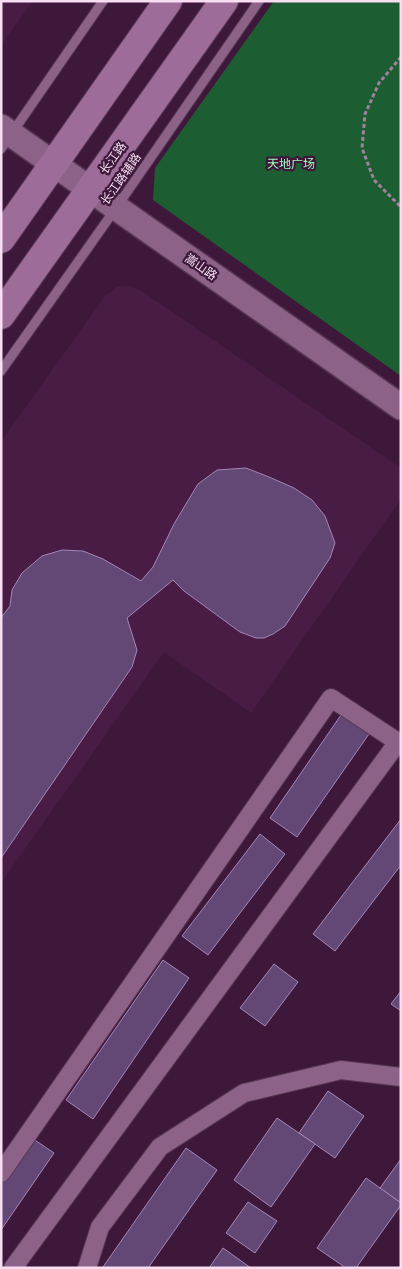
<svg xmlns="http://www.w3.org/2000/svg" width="402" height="1269" font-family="'IBM Plex Sans','Noto Sans SC',sans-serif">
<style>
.built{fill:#481c44}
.green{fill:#1c5e32}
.building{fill:#634875;stroke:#a487b8}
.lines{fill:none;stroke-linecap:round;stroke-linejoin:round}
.lane-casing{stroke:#563653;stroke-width:11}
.street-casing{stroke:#563653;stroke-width:20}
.secondary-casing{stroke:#563653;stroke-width:28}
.primary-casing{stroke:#563653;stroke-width:30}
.path{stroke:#a0829d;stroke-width:3;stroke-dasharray:4 2.5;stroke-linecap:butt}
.lane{stroke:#8d6288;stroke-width:9}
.street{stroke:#8d6288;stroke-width:18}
.secondary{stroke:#8d6288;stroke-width:25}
.primary{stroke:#9d6c98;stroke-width:28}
.labels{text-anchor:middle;stroke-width:4.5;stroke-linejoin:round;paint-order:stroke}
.street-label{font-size:12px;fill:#f7def3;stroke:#3d183a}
.park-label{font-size:12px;fill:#a4fcb9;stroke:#3d183a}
</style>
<rect width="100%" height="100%" fill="#3d183a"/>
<!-- built -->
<g class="built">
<polygon points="1,1 33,1 1,45"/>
<polygon points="128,286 140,290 401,468 401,499 251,713 164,652 1,883 1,441 105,296 117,287"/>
</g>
<!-- green -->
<polygon class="green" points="274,1 401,1 401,376 153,200 155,168"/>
<!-- building -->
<g class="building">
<polygon points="246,468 269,477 294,488 312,500 325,516 335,543 330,558 285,626 273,634 264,638 256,638 240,632 184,591 173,580 127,618 137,650 132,667 1,858 1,618 10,606 12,590 22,573 42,556 62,550 83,551 103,559 141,581 153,567 174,524 198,484 217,470"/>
<polygon points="341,715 369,734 297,837 270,818"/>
<polygon points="401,819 401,865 335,951 313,934"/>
<polygon points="260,834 285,854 208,955 182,936"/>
<polygon points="163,960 189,978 93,1119 66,1100"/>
<polygon points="274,964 298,982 265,1026 240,1008"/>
<polygon points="401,991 401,1011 391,1004"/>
<polygon points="328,1091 364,1116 335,1158 299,1133"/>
<polygon points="277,1118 315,1144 271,1207 234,1180"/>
<polygon points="23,1132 54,1153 1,1230 1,1163"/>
<polygon points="186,1148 217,1170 148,1268 105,1268 103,1267"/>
<polygon points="401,1159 401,1203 380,1188"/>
<polygon points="366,1178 401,1203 401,1205 356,1268 346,1268 317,1248"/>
<polygon points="248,1202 277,1221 255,1253 226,1233"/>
<polygon points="223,1248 251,1268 209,1268"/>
</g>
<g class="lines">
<!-- lane casing -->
<g class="lane-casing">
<g id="lane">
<polyline points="1,149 103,1"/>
<polyline points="1,371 116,208 259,1"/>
</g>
</g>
<!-- street casing -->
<g class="street-casing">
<g id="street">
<polyline points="1,1173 331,698 401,744"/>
<polyline points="13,1268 398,742"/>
<polyline points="87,1268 100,1227 160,1147 244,1093 341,1070 401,1077"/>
</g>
</g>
<!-- secondary casing -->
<g class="secondary-casing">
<polyline id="secondary" points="1,127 401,407"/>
</g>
<!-- primary casing -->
<g class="primary-casing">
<g id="primary">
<polyline points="1,239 168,1"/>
<polyline points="1,315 224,1"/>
</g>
</g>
<!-- path -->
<polyline class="path" points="401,57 379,83 365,114 362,148 374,180 401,207"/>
<!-- lane -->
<use href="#lane" class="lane"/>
<!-- street -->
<use href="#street" class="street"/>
<!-- secondary -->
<use href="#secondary" class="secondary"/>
<!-- primary -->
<use href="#primary" class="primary"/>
</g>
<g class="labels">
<!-- street labels -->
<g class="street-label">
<text transform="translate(113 158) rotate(-55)" y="4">长江路</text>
<text transform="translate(121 179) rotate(-55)" y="4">长江路辅路</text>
<text transform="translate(201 267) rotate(35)" y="4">嵩山路</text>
</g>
<!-- park labels -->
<g class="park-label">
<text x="291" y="168">天地广场</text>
</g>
</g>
<!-- border -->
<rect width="402" height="1269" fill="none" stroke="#f7def3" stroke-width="5"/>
</svg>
